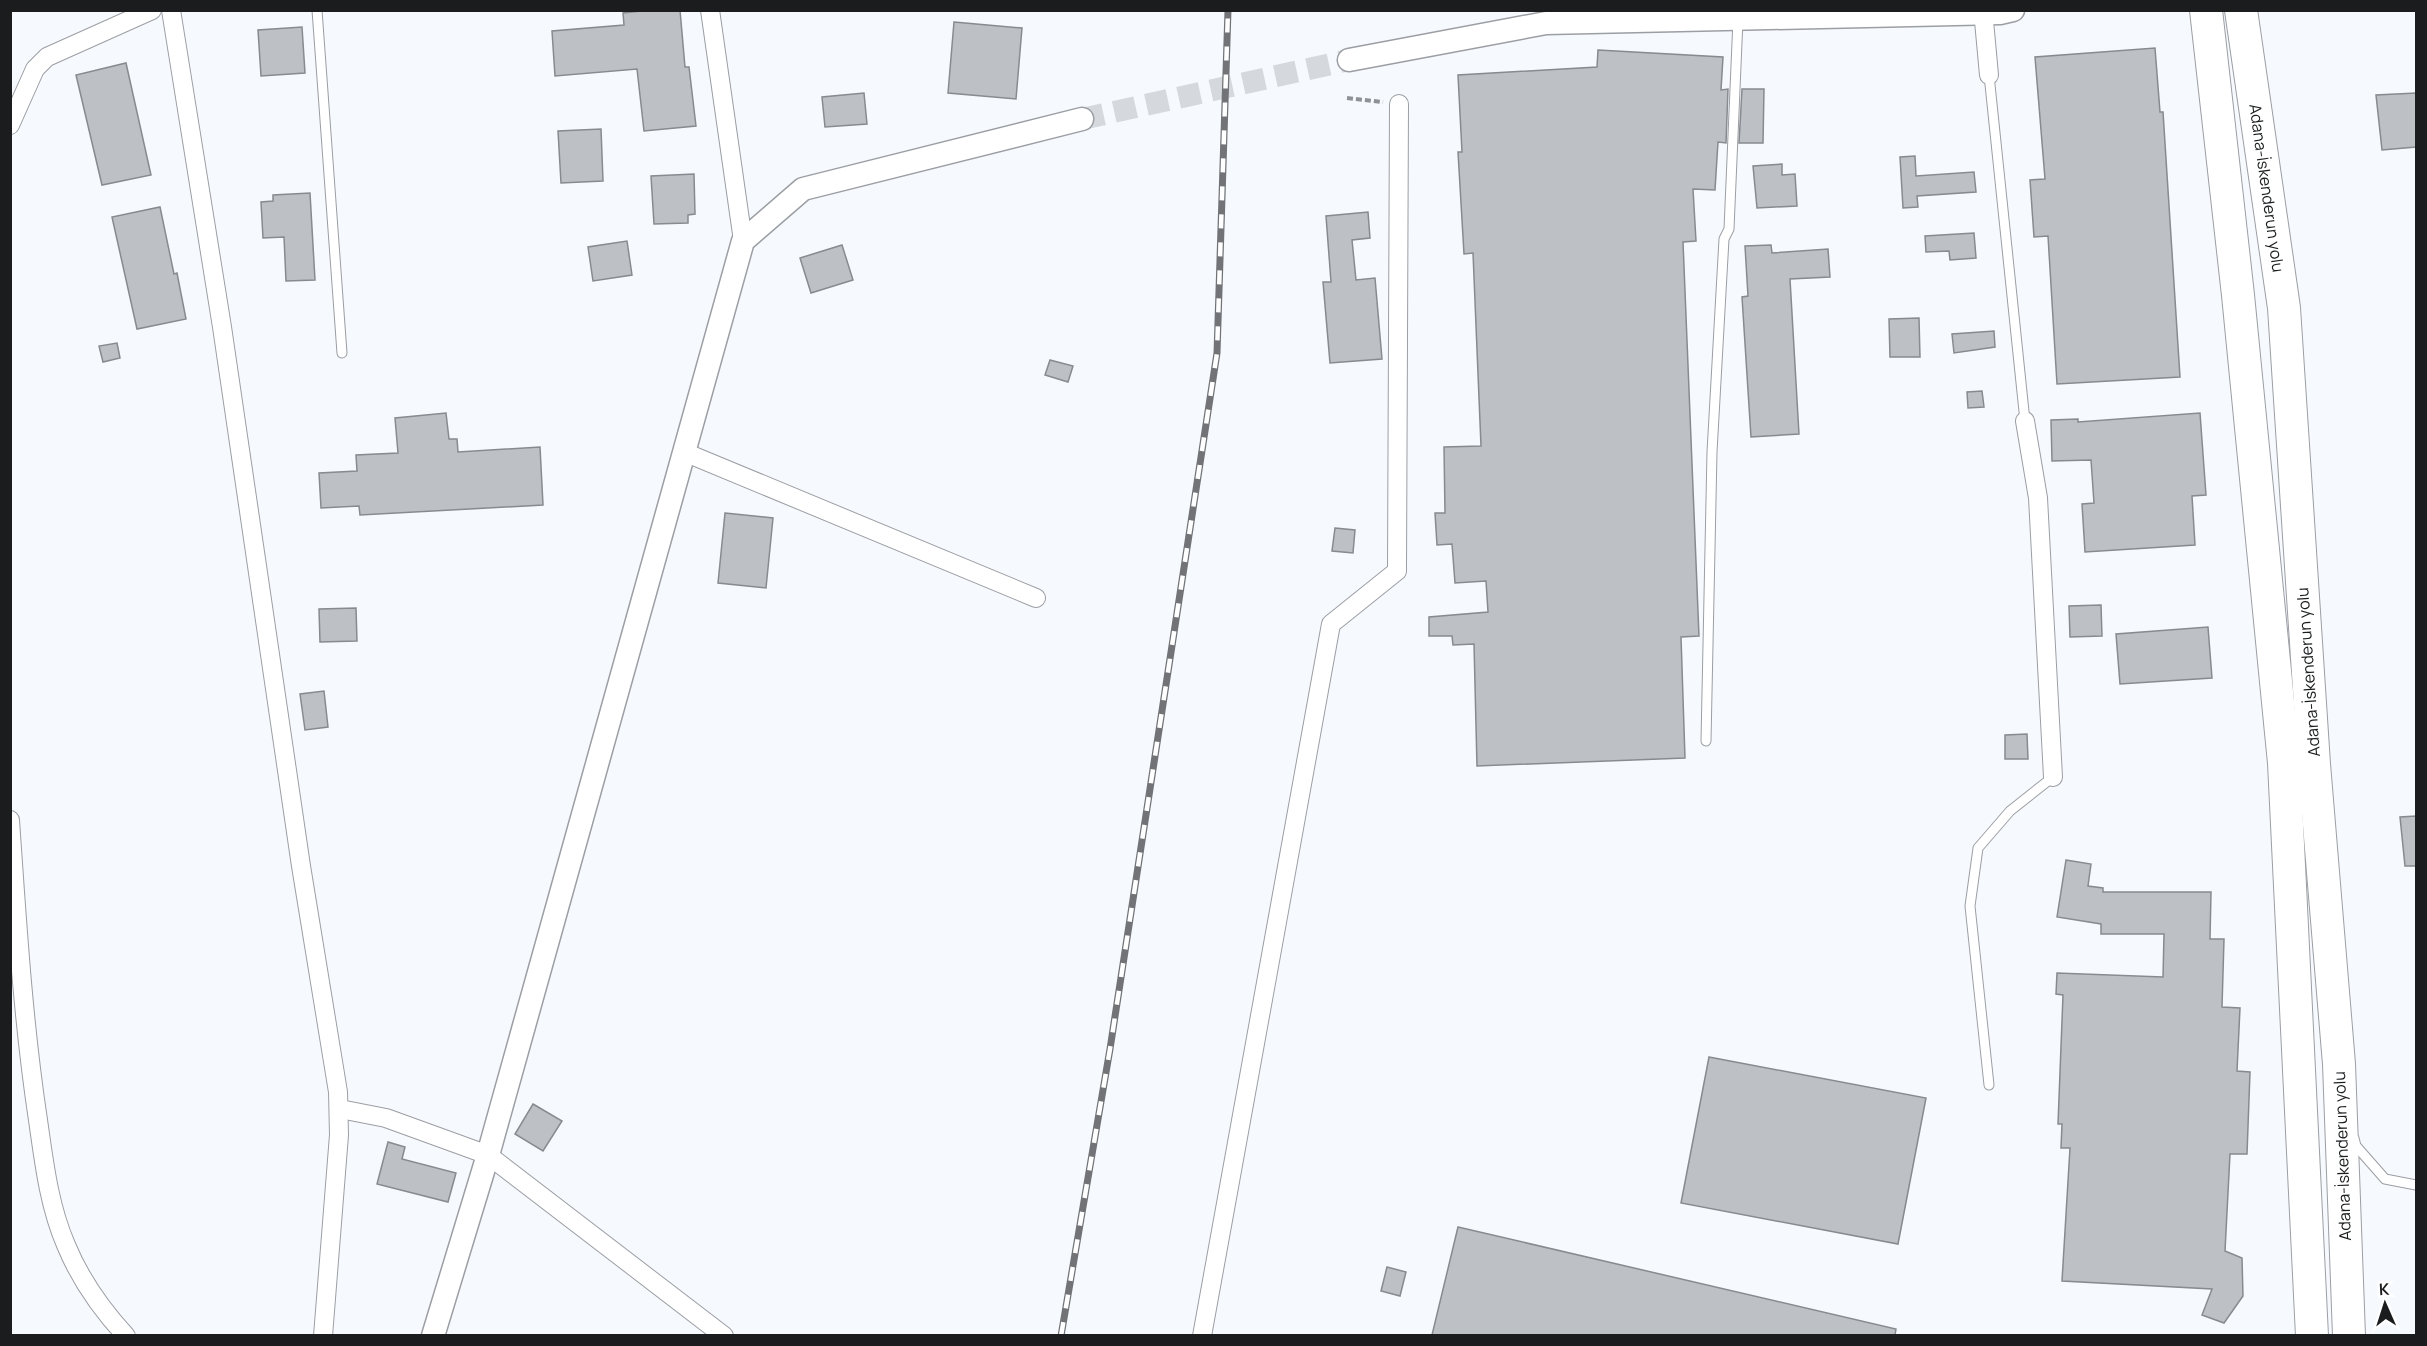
<svg xmlns="http://www.w3.org/2000/svg" width="2427" height="1346" font-family="Manrope,sans-serif">
<style>
.building{fill:#bdc1c5;stroke:#878a8f;stroke-width:1.5}
.lines{fill:none;stroke-linecap:round;stroke-linejoin:round}
.tertiary-tunnel{stroke:#d5d9dd;stroke-width:22;stroke-dasharray:22 11;stroke-linecap:butt}
.service-casing{stroke:#9b9ea3;stroke-width:11}
.minor-casing{stroke:#9b9ea3;stroke-width:20}
.tertiary-casing{stroke:#9b9ea3;stroke-width:25}
.trunk-casing{stroke:#9b9ea3;stroke-width:34}
.path{stroke:#8f9295;stroke-width:4;stroke-dasharray:6 3;stroke-linecap:butt}
.service{stroke:#fff;stroke-width:9}
.minor{stroke:#fff;stroke-width:18}
.tertiary{stroke:#fff;stroke-width:22}
.trunk{stroke:#fff;stroke-width:32}
.rail-casing{stroke:#717376;stroke-width:7}
.rail{stroke:#fff;stroke-width:4.5;stroke-dasharray:14;stroke-linecap:butt}
.labels{text-anchor:middle;stroke-width:4.5;stroke-linejoin:round;paint-order:stroke}
.street-label{font-size:16px;fill:#1a1c1d;stroke:#fff}
</style>
<rect width="100%" height="100%" fill="#f6faff"/>
<!-- building -->
<g class="building">
<polygon points="651,10 680,10 685,67 689,67 696,126 644,131 637,69 555,76 552,31 624,25 623,13"/>
<polygon points="954,22 1022,28 1016,99 948,93"/>
<polygon points="302,27 305,73 261,76 258,30"/>
<polygon points="2155,48 2160,112 2163,112 2180,377 2057,384 2048,236 2034,237 2030,180 2045,179 2035,57"/>
<polygon points="1598,50 1723,57 1721,90 1728,89 1726,143 1718,142 1715,190 1693,189 1696,241 1683,242 1699,636 1681,637 1685,758 1477,766 1474,644 1453,645 1452,636 1429,636 1429,617 1488,612 1486,581 1455,583 1452,544 1437,545 1435,513 1445,513 1444,447 1481,446 1473,253 1464,254 1458,152 1462,152 1458,75 1597,67"/>
<polygon points="126,63 151,175 102,185 76,75"/>
<polygon points="1742,89 1764,89 1763,143 1739,143"/>
<polygon points="864,93 867,124 825,127 822,97"/>
<polygon points="2416,93 2416,147 2382,150 2376,95"/>
<polygon points="601,129 603,181 561,183 558,131"/>
<polygon points="1915,156 1916,176 1974,172 1976,192 1917,196 1918,207 1903,208 1900,157"/>
<polygon points="1782,164 1782,175 1795,174 1797,206 1757,208 1753,166"/>
<polygon points="694,174 695,214 688,215 688,223 654,224 651,176"/>
<polygon points="310,193 315,280 286,281 284,237 263,238 261,202 273,201 273,195"/>
<polygon points="160,207 174,274 177,273 186,319 137,329 112,217"/>
<polygon points="1368,212 1370,238 1352,240 1356,280 1375,278 1382,359 1330,363 1323,282 1331,282 1326,216"/>
<polygon points="1974,233 1976,258 1950,260 1949,251 1926,252 1925,236"/>
<polygon points="627,241 632,275 593,281 588,247"/>
<polygon points="842,245 853,280 811,293 800,258"/>
<polygon points="1771,245 1772,253 1828,249 1830,277 1790,279 1799,434 1751,437 1742,297 1748,296 1745,246"/>
<polygon points="1919,318 1920,357 1890,357 1889,319"/>
<polygon points="1994,331 1995,347 1954,353 1952,334"/>
<polygon points="117,343 120,358 103,362 99,346"/>
<polygon points="1050,360 1073,366 1068,382 1045,375"/>
<polygon points="1982,391 1984,407 1968,408 1967,392"/>
<polygon points="446,413 449,439 457,439 458,452 540,447 543,505 360,515 359,506 321,508 319,473 357,471 356,455 398,453 395,418"/>
<polygon points="2200,413 2206,495 2192,496 2195,545 2085,552 2082,504 2094,503 2091,460 2052,461 2051,420 2078,419 2078,422"/>
<polygon points="725,513 773,518 766,588 718,583"/>
<polygon points="1335,528 1355,530 1353,553 1332,551"/>
<polygon points="2101,605 2102,636 2070,637 2069,606"/>
<polygon points="356,608 357,641 320,642 319,609"/>
<polygon points="2208,627 2212,678 2120,684 2116,634"/>
<polygon points="324,691 328,727 305,730 300,694"/>
<polygon points="2027,734 2028,759 2005,759 2005,735"/>
<polygon points="2416,816 2416,866 2405,866 2400,817"/>
<polygon points="2066,860 2091,864 2088,886 2103,888 2103,892 2211,892 2210,939 2224,939 2222,1007 2240,1008 2237,1071 2250,1072 2247,1154 2230,1154 2225,1251 2242,1258 2243,1296 2224,1323 2202,1315 2212,1289 2062,1281 2070,1148 2061,1148 2062,1124 2058,1124 2063,995 2056,994 2057,973 2163,977 2164,934 2101,934 2101,924 2057,917"/>
<polygon points="1709,1057 1926,1098 1898,1244 1681,1203"/>
<polygon points="533,1104 562,1121 543,1151 515,1134"/>
<polygon points="388,1142 405,1147 402,1159 456,1173 448,1202 377,1184"/>
<polygon points="1458,1227 1896,1329 1895,1335 1432,1335"/>
<polygon points="1387,1267 1406,1272 1400,1296 1381,1291"/>
</g>
<g class="lines">
<!-- tertiary-tunnel -->
<polyline class="tertiary-tunnel" points="1082,119 1349,60"/>
<!-- service casing -->
<g class="service-casing">
<g id="service">
<polyline points="317,10 342,353"/>
<polyline points="1989,75 2025,421"/>
<polyline points="1706,741 1712,452 1724,239 1729,229 1738,19"/>
<polyline points="1989,1085 1970,906 1978,848 2010,811 2053,777"/>
<polyline points="2354,1138 2356,1146 2385,1179 2416,1185"/>
</g>
</g>
<!-- minor casing -->
<g class="minor-casing">
<g id="minor">
<polyline points="171,10 222,327 301,866 338,1092 339,1135 323,1336"/>
<polyline points="710,10 743,241"/>
<polyline points="1983,10 1989,75"/>
<polyline points="10,125 35,69 47,57 152,10"/>
<polyline points="2025,421 2038,498 2053,777"/>
<polyline points="684,452 1036,598"/>
<path d="M10,820C17,921 23,1021 38,1120C44,1162 49,1206 66,1245C80,1279 101,1309 126,1336"/>
<polyline points="340,1109 386,1118 488,1155 724,1336"/>
<polyline points="1202,1336 1331,624 1397,571 1399,104"/>
</g>
</g>
<!-- tertiary casing -->
<g class="tertiary-casing">
<g id="tertiary">
<polyline points="1349,60 1546,23 2000,13 2013,10"/>
<polyline points="433,1336 488,1155 743,241 803,189 1082,119"/>
</g>
</g>
<!-- trunk casing -->
<g class="trunk-casing">
<g id="trunk">
<polyline points="2206,10 2238,295 2284,763 2312,1336"/>
<polyline points="2241,10 2284,308 2314,764 2339,1064 2349,1336"/>
</g>
</g>
<!-- path -->
<polyline class="path" points="1347,98 1383,102"/>
<!-- service -->
<use href="#service" class="service"/>
<!-- minor -->
<use href="#minor" class="minor"/>
<!-- tertiary -->
<use href="#tertiary" class="tertiary"/>
<!-- trunk -->
<use href="#trunk" class="trunk"/>
<!-- rail casing -->
<g class="rail-casing">
<polyline id="rail" points="1061,1336 1110,1049 1217,353 1228,10"/>
</g>
<!-- rail -->
<use href="#rail" class="rail"/>
</g>
<g class="labels">
<!-- street labels -->
<g class="street-label">
<text transform="translate(2267 188) rotate(82)" y="6">Adana-İskenderun yolu</text>
<text transform="translate(2308 672) rotate(-94)" y="6">Adana-İskenderun yolu</text>
<text transform="translate(2342 1156) rotate(-92)" y="6">Adana-İskenderun yolu</text>
</g>
</g>
<!-- border -->
<rect width="2427" height="1346" fill="none" stroke="#1a1c1d" stroke-width="24"/>
<!-- north arrow -->
<g transform="translate(2385 1304) rotate(357)" stroke="#ffffff" stroke-width="4.5" paint-order="stroke">
<path d="M0-4.5L10 22L0 15L-10 22Z" fill="#1a1c1d"/>
<text y="-9" font-size="16" font-weight="bold" text-anchor="middle" fill="#1a1c1d">K</text>
</g>
</svg>
